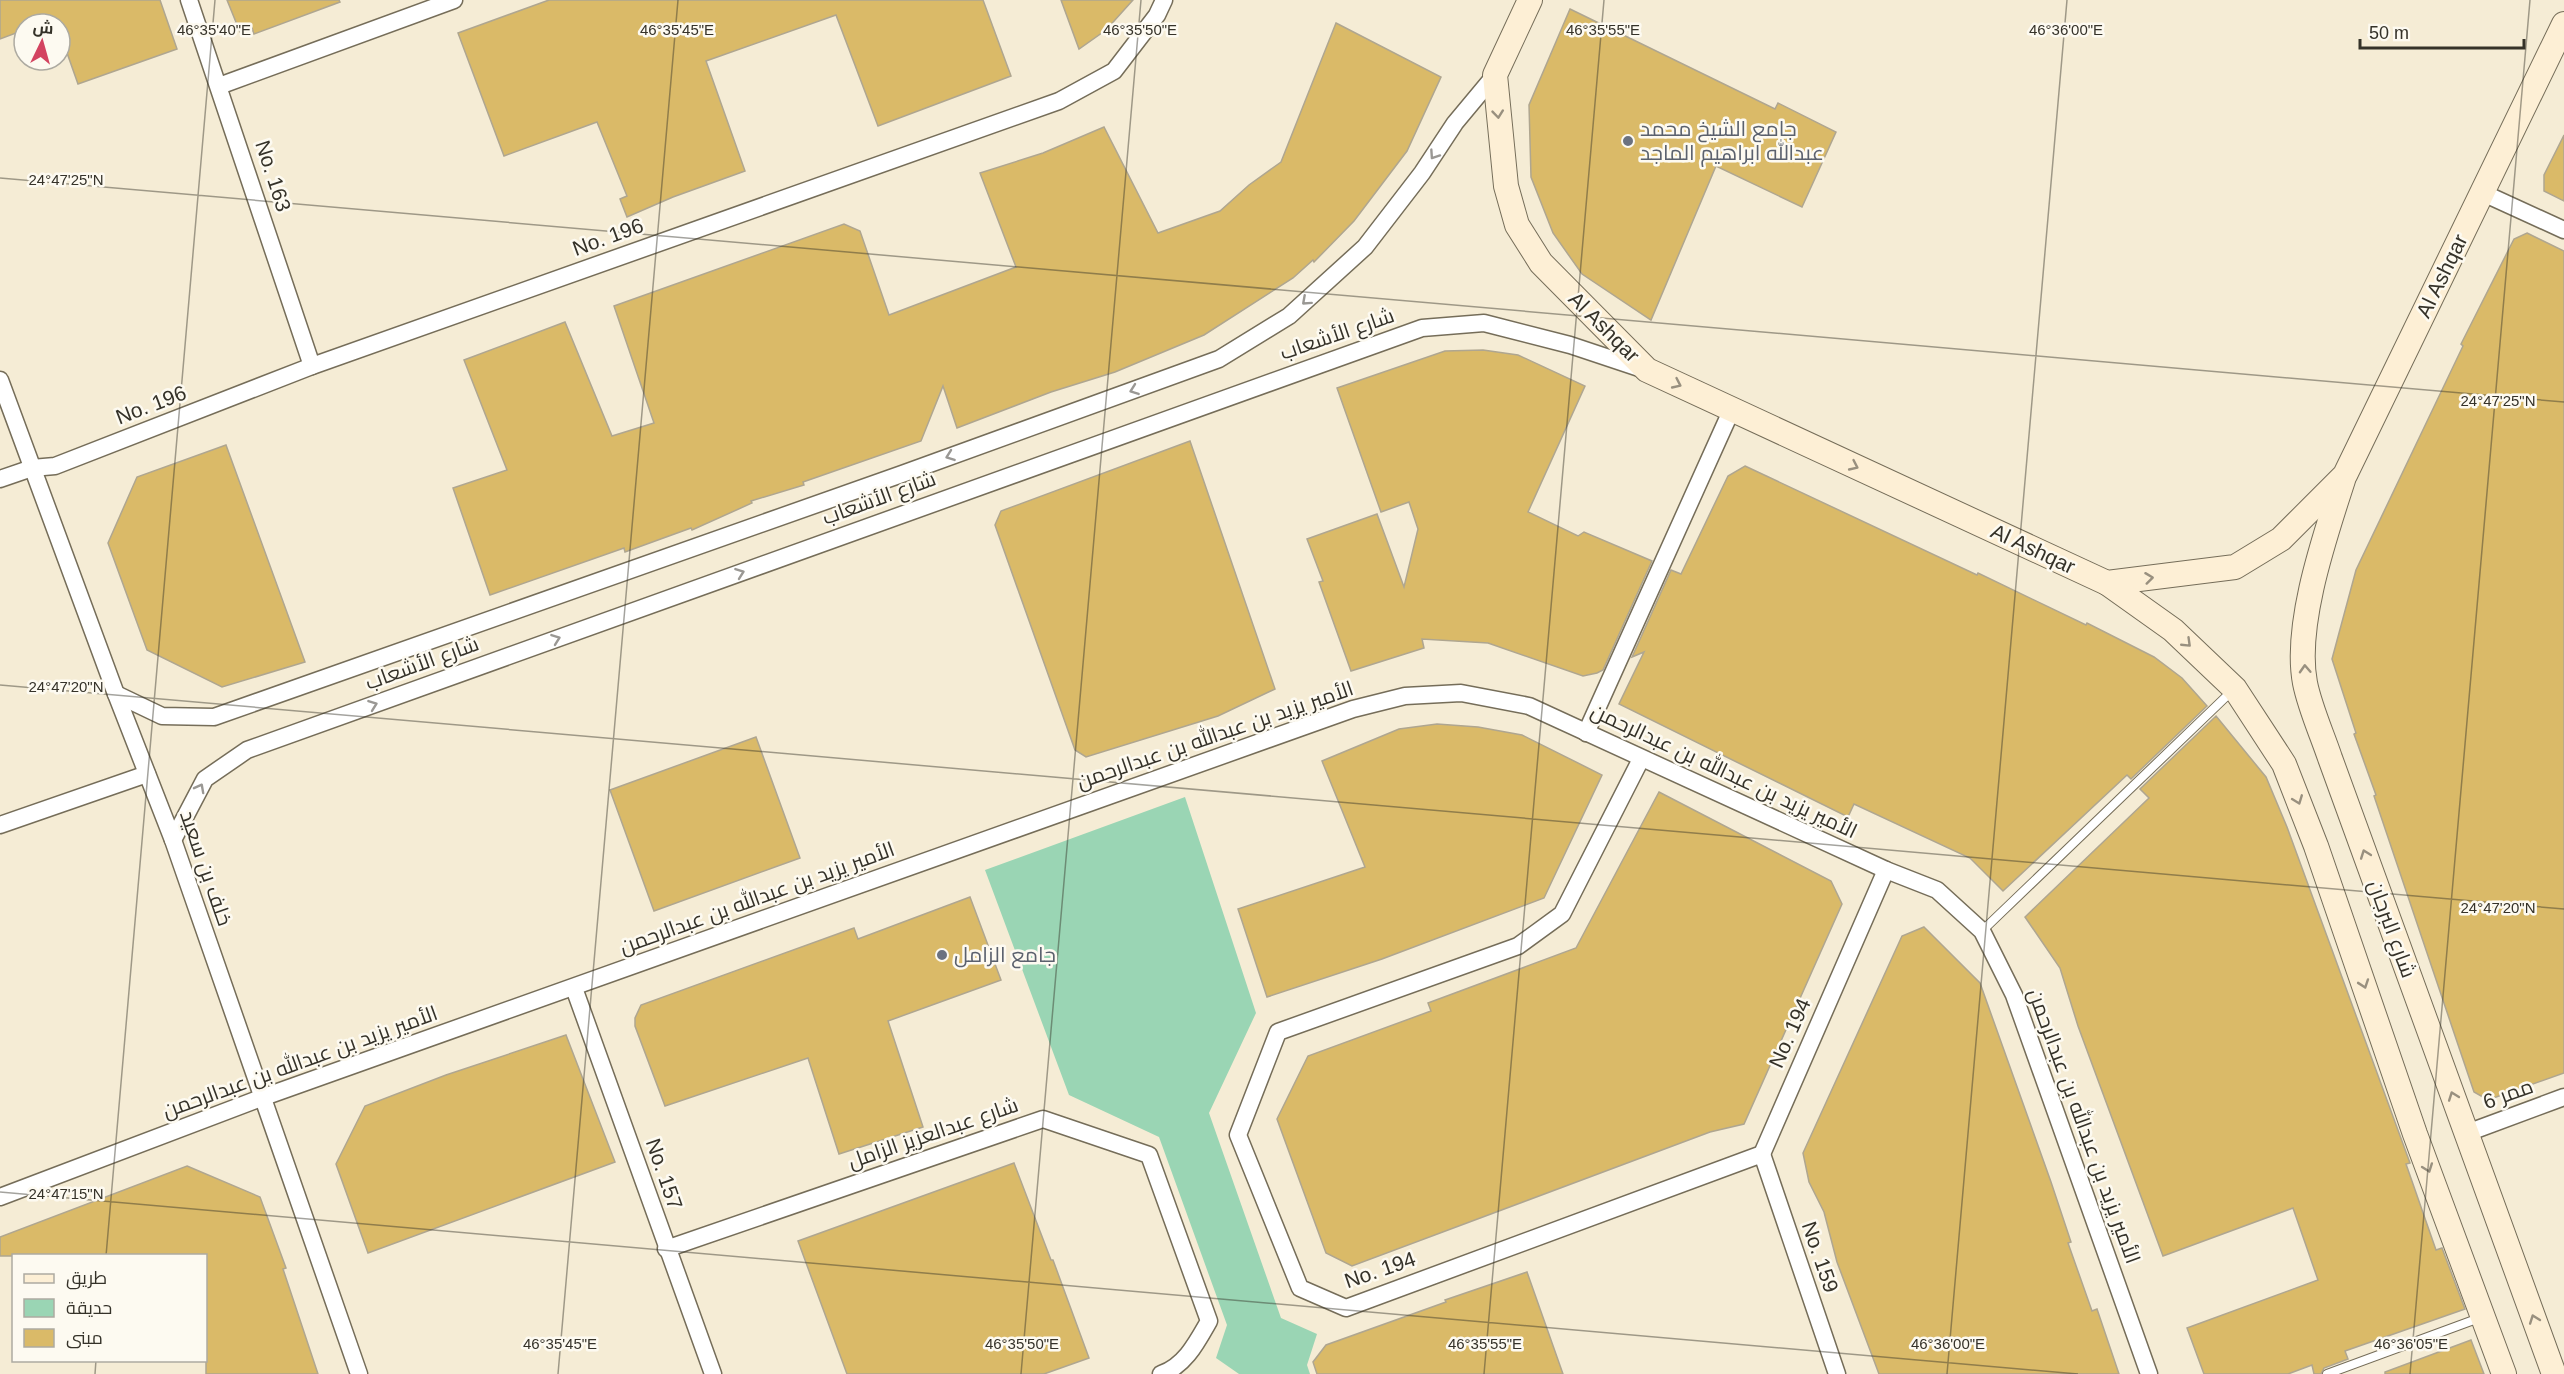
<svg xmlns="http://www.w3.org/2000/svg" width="2564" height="1374" font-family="Helvetica,Cairo,sans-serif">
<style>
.green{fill:#9ad5b4}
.building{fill:#daba68;stroke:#afa690;stroke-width:1.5}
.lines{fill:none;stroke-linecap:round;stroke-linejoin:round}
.lane-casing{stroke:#756d59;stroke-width:10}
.street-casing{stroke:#756d59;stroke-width:19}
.secondary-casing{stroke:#756d59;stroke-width:26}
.lane{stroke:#fff;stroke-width:8}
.street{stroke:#fff;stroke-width:16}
.secondary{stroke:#fdefd5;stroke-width:24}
.oneway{stroke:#99907f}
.oneway2{stroke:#9a9894}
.ticks{fill:none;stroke:#353229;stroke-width:1.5;stroke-opacity:0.45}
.worship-dot{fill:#6b7280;stroke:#fdfaf1;stroke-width:2}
.labels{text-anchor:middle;stroke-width:5;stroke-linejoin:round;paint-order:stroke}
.worship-label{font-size:21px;fill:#5b616d;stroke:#fdfaf1;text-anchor:start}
.street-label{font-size:21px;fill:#353229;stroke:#fdfaf1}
.ticks-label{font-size:15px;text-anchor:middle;fill:#353229;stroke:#fdfaf1;stroke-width:5;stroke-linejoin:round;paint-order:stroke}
</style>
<rect width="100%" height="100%" fill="#f5ecd5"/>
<!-- green -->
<polygon class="green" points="1185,797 1256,1013 1209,1113 1281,1318 1317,1334 1307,1365 1310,1374 1239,1374 1216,1358 1227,1325 1159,1137 1069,1095 985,870"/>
<!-- building -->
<g class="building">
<polygon points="0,0 160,0 177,49 78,84 60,33 60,24 57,24 55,19 42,24 24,24 24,30 0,39"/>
<polygon points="227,0 339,0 340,2 254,34 252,28 240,32"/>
<polygon points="549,0 983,0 1011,76 878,126 836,15 706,61 745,171 673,197 627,217 620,199 627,196 597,122 504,156 458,33"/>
<polygon points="1061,0 1133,0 1106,30 1079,49"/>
<polygon points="1570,9 1775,109 1778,103 1836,132 1802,207 1716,166 1651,320 1582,274 1553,233 1531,177 1529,105"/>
<polygon points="1336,23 1441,77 1407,151 1354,221 1314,262 1313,260 1293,278 1204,335 1115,372 1051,392 957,428 943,386 921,441 803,482 804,485 751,501 752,503 692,530 691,528 625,552 624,548 490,595 453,488 507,470 464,360 565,322 612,436 654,423 614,306 844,224 860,231 889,315 1016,267 980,173 1043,153 1104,127 1158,233 1220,211 1249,185 1281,162"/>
<polygon points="2564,135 2564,201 2544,191 2544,175"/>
<polygon points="2527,233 2564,251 2564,1073 2488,1100 2474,1092 2374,796 2376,795 2354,734 2356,733 2332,659 2356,570 2463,346 2461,344 2514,239"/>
<polygon points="1483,350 1518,355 1585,386 1528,512 1578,536 1584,532 1652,561 1603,670 1597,673 1583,676 1488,643 1422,639 1424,648 1351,671 1319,582 1323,581 1307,539 1377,514 1404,587 1418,529 1409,502 1381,512 1337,388 1445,351"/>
<polygon points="1190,441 1275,689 1218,716 1086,757 1075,750 995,525 1001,511"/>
<polygon points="226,445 305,662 222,687 147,650 108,543 137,477"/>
<polygon points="1745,466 1977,575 1978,573 2086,625 2087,623 2154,657 2182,678 2207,706 2131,779 2127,775 2003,891 1970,858 1854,804 1848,817 1619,704 1644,652 1632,657 1671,570 1681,574 1728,476"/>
<polygon points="2216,716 2266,777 2287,827 2410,1163 2406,1164 2436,1250 2442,1248 2465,1309 2345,1351 2348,1359 2324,1368 2321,1374 2314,1374 2312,1365 2288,1374 2204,1374 2187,1328 2318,1280 2293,1208 2163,1256 2078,1026 2060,968 2025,917 2149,798 2140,789"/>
<polygon points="1437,724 1478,727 1522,735 1602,775 1544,898 1382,959 1267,997 1238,909 1365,867 1322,761 1399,729"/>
<polygon points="756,737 800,858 654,911 610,790"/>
<polygon points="1659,792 1831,881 1842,904 1744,1124 1710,1132 1352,1266 1326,1253 1277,1119 1308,1056 1431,1011 1428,1003 1576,948"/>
<polygon points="970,897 1001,980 888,1021 923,1127 839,1154 808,1058 665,1106 635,1026 635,1018 641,1005 854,928 858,939"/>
<polygon points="1924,927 1980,983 2051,1182 2071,1242 2068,1243 2092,1311 2097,1309 2119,1374 1879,1374 1837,1262 1824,1212 1809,1182 1803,1153 1902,936"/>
<polygon points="566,1035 615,1162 368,1253 336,1164 365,1106 446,1075"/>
<polygon points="1014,1163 1051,1260 1053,1260 1089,1358 1044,1374 847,1374 798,1241"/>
<polygon points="187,1166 260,1197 286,1268 283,1269 318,1374 206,1374 206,1256 0,1256 0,1237"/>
<polygon points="1527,1272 1563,1374 1317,1374 1313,1362 1326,1345 1446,1302 1445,1300"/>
<polygon points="2471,1340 2484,1374 2385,1374 2385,1372"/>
</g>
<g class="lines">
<!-- lane casing -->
<g class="lane-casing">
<g id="lane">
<polyline points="1982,931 2233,690"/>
<polyline points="2327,1374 2482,1317"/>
</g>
</g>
<!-- street casing -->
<g class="street-casing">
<g id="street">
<polyline points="189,0 312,366"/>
<polyline points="219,86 454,0"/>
<polyline points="2483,193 2564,230"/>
<polyline points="0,380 116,694 173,840 359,1374"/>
<polyline points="0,479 32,468 55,466 312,366 1059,101 1114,71 1157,15 1164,0"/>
<polyline points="116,694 162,716 214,717 902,474 1219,359 1289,316 1365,247 1422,173 1455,123 1495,75"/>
<polyline points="1586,733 1732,409"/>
<polyline points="1641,759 1562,914 1518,946 1278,1032 1238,1135 1300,1288 1346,1308 1762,1154 1886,870"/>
<polyline points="0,825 147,774"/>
<polyline points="173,840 205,779 247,750 1422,328 1484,323 1570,345 1642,369"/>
<polyline points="574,988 713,1374"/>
<polyline points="2467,1133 2564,1097"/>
<polyline points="1762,1154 1837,1374"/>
<polyline points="0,1197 261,1098 1353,709 1405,696 1461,693 1529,706 1886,870 1937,890 1982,931 2014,995 2149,1374"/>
<path d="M666,1249L1043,1119L1149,1155L1209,1321C1197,1342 1185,1366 1161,1374"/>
</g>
</g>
<!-- secondary casing -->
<g class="secondary-casing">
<g id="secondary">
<polyline points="1530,0 1495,75 1506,186 1517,225 1541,263 1647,370 2107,583 2235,567 2281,539 2345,475 2564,24"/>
<path d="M2343,480C2325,536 2294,625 2305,683C2310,708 2322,734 2330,758L2554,1374"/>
<polyline points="2107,583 2173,630 2235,689 2284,764 2316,846 2415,1134 2504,1374"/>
</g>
</g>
<!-- lane -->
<use href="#lane" class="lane"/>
<!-- street -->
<use href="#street" class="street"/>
<!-- secondary -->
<use href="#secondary" class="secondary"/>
</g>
<!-- one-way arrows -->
<defs><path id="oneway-chevron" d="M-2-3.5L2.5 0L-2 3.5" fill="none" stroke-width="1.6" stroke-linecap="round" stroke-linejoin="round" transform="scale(1.5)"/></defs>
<g class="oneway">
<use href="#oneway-chevron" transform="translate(1498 114) rotate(84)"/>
<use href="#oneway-chevron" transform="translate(1677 384) rotate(25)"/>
<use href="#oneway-chevron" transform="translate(1854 466) rotate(25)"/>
<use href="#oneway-chevron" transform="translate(2149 578) rotate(-7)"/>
<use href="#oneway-chevron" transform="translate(2187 643) rotate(44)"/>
<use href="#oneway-chevron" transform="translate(2305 669) rotate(-93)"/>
<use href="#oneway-chevron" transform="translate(2298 800) rotate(69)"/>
<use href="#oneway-chevron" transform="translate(2365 854) rotate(-110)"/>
<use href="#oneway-chevron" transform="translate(2364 984) rotate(71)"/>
<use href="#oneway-chevron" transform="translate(2453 1096) rotate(-110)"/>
<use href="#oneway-chevron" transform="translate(2428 1168) rotate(70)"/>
<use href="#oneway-chevron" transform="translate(2534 1319) rotate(-110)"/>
</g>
<g class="oneway2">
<use href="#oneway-chevron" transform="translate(1434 155) rotate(124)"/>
<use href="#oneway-chevron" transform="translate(1306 301) rotate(138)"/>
<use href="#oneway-chevron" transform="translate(1134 390) rotate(160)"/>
<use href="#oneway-chevron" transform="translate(950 456) rotate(160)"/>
<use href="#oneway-chevron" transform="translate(740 573) rotate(-20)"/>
<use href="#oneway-chevron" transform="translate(556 639) rotate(-20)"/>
<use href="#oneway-chevron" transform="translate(373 705) rotate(-20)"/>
<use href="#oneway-chevron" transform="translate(200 788) rotate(-62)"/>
</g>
<!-- ticks -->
<path class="ticks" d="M0,178L2564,402M0,685L2564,909M0,1192L2078,1374M106,1256L215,0M95,1374L96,1360M558,1374L678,0M1021,1374L1141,0M1484,1374L1604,0M1947,1374L2067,0M2410,1374L2530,0"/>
<!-- markers -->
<g class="worship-dot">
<circle cx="1628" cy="141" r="6"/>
<circle cx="942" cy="955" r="6"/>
</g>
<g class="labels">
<!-- worship labels -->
<g class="worship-label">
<text x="1640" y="136">جامع الشيخ محمد<tspan x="1640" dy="24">عبدالله ابراهيم الماجد</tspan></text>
<text x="954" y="962">جامع الزامل</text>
</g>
<!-- street labels -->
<g class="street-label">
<text transform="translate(273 176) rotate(72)" y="7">No. 163</text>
<text transform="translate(608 237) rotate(-20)" y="7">No. 196</text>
<text transform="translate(2442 276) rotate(-64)" y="7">Al Ashqar</text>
<text transform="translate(1604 327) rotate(45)" y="7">Al Ashqar</text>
<text transform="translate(1337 334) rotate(-19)" y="7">شارع الأشعاب</text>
<text transform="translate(151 405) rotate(-21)" y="7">No. 196</text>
<text transform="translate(879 498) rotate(-20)" y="7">شارع الأشعاب</text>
<text transform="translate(2033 549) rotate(25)" y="7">Al Ashqar</text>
<text transform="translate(422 663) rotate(-20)" y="7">شارع الأشعاب</text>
<text transform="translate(1215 735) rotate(-19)" y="7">الأمير يزيد بن عبدالله بن عبدالرحمن</text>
<text transform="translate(1724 771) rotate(25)" y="7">الأمير يزيد بن عبدالله بن عبدالرحمن</text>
<text transform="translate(206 868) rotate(71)" y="7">خلف بن سعيد</text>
<text transform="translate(757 898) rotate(-20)" y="7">الأمير يزيد بن عبدالله بن عبدالرحمن</text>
<text transform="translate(2392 929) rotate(70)" y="7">شارع البرجان</text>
<text transform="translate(1790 1033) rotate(-66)" y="7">No. 194</text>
<text transform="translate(300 1062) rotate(-20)" y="7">الأمير يزيد بن عبدالله بن عبدالرحمن</text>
<text transform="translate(2508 1094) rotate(-20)" y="7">ممر 6</text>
<text transform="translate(2084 1126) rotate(70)" y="7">الأمير يزيد بن عبدالله بن عبدالرحمن</text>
<text transform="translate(933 1133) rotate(-19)" y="7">شارع عبدالعزيز الزامل</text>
<text transform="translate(664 1174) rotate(71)" y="7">No. 157</text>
<text transform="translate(1820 1257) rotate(71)" y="7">No. 159</text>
<text transform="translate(1380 1270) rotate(-19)" y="7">No. 194</text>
</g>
</g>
<g class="ticks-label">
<text x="214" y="35">46°35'40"E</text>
<text x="677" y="35">46°35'45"E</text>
<text x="1140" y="35">46°35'50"E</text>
<text x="1603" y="35">46°35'55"E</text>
<text x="2066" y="35">46°36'00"E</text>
<text x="66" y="185">24°47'25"N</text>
<text x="2498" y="406">24°47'25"N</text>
<text x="66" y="692">24°47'20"N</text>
<text x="2498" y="913">24°47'20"N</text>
<text x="66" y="1199">24°47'15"N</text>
<text x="560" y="1349">46°35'45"E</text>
<text x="1022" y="1349">46°35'50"E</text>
<text x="1485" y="1349">46°35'55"E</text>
<text x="1948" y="1349">46°36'00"E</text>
<text x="2411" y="1349">46°36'05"E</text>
</g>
<!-- legend -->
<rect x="12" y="1254" width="195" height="108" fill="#fdfaf1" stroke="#adaaa1" stroke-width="1.5"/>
<rect x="24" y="1274" width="30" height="9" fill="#fdefd5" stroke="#adaaa1" stroke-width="1.5"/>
<text x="66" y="1284" font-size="18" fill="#353229">طريق</text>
<rect x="24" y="1299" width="30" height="18" fill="#9ad5b4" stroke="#adaaa1" stroke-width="1.5"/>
<text x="66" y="1314" font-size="18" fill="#353229">حديقة</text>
<rect x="24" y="1329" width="30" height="18" fill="#daba68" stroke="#adaaa1" stroke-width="1.5"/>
<text x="66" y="1344" font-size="18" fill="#353229">مبنى</text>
<!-- north arrow -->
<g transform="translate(42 42) rotate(5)"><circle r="28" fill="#fdfaf1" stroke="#adaaa1" stroke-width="1.5"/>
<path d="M0-4.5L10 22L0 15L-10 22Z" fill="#d34360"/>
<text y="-9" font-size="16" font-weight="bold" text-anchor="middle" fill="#353229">ش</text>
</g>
<!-- scale -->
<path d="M2360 39v9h164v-9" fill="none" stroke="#353229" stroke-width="3"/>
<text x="2369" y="39" font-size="18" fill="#353229" stroke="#fdfaf1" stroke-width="4.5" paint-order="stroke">50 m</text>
</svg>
